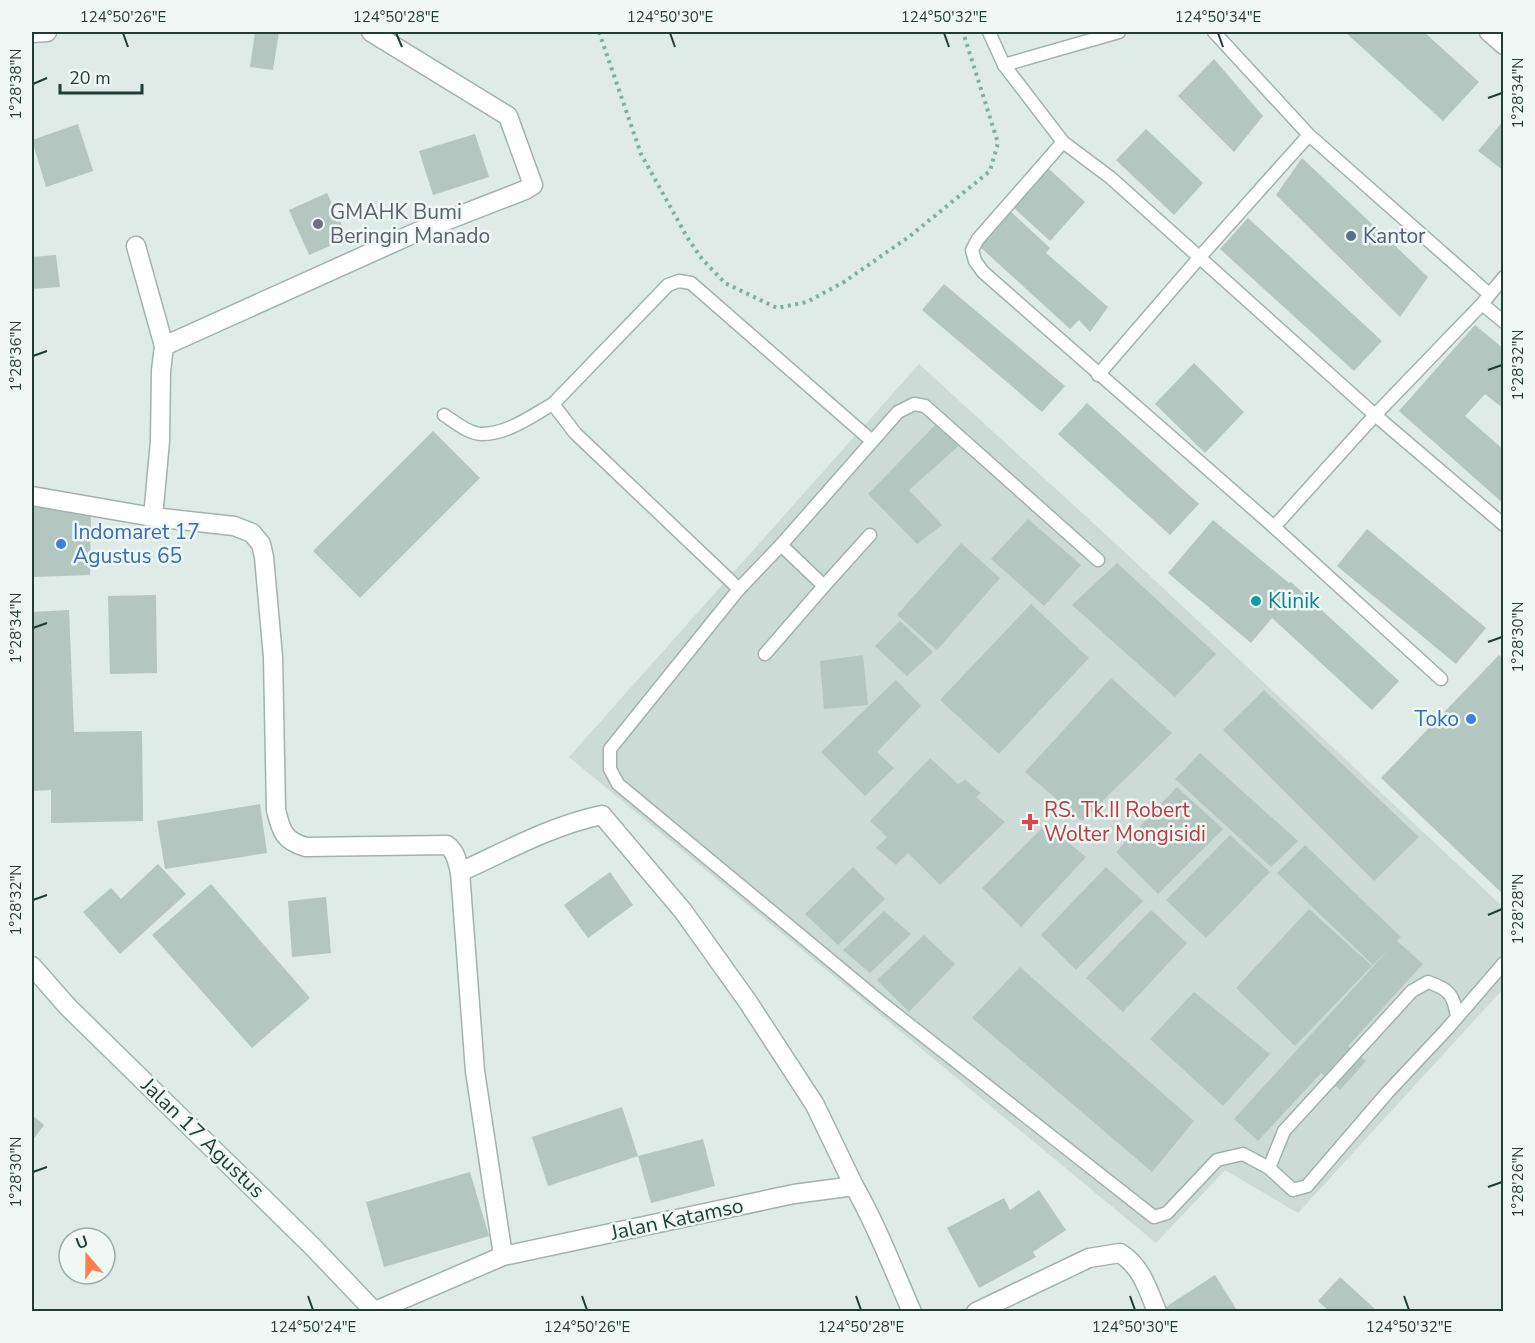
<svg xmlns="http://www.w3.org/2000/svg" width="1535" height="1343" font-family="'Nunito Sans',sans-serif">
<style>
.built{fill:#ccdbd5}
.building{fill:#b3c6c0}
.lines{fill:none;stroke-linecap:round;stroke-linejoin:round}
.lane-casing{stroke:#a1b3ae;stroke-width:15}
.street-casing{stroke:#a1b3ae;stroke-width:21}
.secondary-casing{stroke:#9cb8b0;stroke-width:21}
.path{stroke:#7cb2a4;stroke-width:4;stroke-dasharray:3 4.5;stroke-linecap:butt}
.lane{stroke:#fff;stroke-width:12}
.street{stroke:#fff;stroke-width:18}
.secondary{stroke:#fff;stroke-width:18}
.ticks{fill:none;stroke:#1e3d36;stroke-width:2}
.worship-dot{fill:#6b7280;stroke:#eff8f4;stroke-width:2}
.service-dot{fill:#5c6f8a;stroke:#eff8f4;stroke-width:2}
.shop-dot{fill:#3f7fe0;stroke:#eff8f4;stroke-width:2}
.culture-dot{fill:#0f9aa8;stroke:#eff8f4;stroke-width:2}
.health-dot{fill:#e0444e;stroke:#eff8f4;stroke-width:2}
.labels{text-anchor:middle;stroke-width:5;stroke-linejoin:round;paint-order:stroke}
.worship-label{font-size:21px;fill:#5b616d;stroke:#eff8f4;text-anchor:start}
.service-label{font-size:21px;fill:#4e5e75;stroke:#eff8f4;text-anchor:start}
.shop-label{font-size:21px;fill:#366cbe;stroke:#eff8f4;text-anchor:start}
.culture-label{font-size:21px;fill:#0d838f;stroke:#eff8f4;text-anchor:start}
.health-label{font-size:21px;fill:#be3a42;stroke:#eff8f4;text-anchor:start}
.street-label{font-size:21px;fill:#1e3d36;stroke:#eff8f4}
.neatline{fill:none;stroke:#1e3d36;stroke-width:2}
.ticks-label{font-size:15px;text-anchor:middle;fill:#1e3d36}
</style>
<rect width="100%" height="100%" fill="#deebe6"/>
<!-- built -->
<polygon class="built" points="919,364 1116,544 1503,907 1503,989 1298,1213 1225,1170 1156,1243 569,757"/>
<!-- building -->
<g class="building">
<polygon points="255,32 279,32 273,70 250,67"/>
<polygon points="1345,32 1424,32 1479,82 1443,121"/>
<polygon points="1214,59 1263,116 1234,152 1178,96"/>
<polygon points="1504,120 1504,171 1478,151"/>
<polygon points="78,124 93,171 46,187 32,140"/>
<polygon points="1146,129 1203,183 1174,215 1116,160"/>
<polygon points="475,134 489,177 433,195 419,151"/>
<polygon points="1302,158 1428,277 1400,317 1276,195"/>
<polygon points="1049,169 1085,202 1050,241 1013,207"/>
<polygon points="327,193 348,238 309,255 289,210"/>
<polygon points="1011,212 1050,248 1046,253 1108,307 1090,332 1079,320 1070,329 979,246"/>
<polygon points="1248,218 1382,341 1354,371 1220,249"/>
<polygon points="56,255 60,287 32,289 32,257"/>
<polygon points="944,284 1065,386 1042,412 922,310"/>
<polygon points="1475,325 1504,349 1504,409 1485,394 1465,416 1504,450 1504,504 1399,411"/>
<polygon points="1194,363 1244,412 1205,453 1155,404"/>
<polygon points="1087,403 1199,504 1170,535 1058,434"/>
<polygon points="940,420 963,442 909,490 942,525 917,544 868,494"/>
<polygon points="433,431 480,478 360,598 313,551"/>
<polygon points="32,505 91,513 90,575 32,577"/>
<polygon points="1028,519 1081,565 1044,606 991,559"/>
<polygon points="1213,520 1289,583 1291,582 1399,681 1372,710 1272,618 1251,643 1168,573"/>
<polygon points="1367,529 1486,628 1456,664 1337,566"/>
<polygon points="961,543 1000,578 937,650 897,615"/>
<polygon points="1117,563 1216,654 1175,697 1072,605"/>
<polygon points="156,595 157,673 110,674 108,596"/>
<polygon points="1031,604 1089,658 999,754 940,700"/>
<polygon points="69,610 74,732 142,731 143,821 51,823 51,790 32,791 32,612"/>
<polygon points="900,621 933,652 907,676 875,646"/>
<polygon points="863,655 868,705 824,709 820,661"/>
<polygon points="1499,655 1504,660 1504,895 1381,778"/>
<polygon points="1111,678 1172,733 1082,821 1025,772"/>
<polygon points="896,680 921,706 877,752 894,768 865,796 821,752"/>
<polygon points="1264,690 1419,837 1374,881 1223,730"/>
<polygon points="1200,753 1298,841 1271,867 1175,779"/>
<polygon points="930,758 958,784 965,780 981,793 976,797 1005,822 940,885 908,853 896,865 876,848 887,837 870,821"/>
<polygon points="1177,787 1223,829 1158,894 1116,852"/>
<polygon points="260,804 267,853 165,869 157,821"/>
<polygon points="1046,824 1086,857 1021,927 982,888"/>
<polygon points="1230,835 1270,872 1206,938 1166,900"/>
<polygon points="1305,845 1401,937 1397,941 1423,964 1348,1046 1366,1061 1340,1090 1321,1073 1258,1141 1234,1119 1389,949 1373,965 1277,873"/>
<polygon points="158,864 186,894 120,954 83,912 111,888 121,899"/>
<polygon points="853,867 885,899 838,945 805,914"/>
<polygon points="1106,867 1143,901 1076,970 1041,935"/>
<polygon points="610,872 633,905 588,938 564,905"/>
<polygon points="211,884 310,998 252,1048 152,935"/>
<polygon points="326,897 331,953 292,957 288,901"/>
<polygon points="1309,909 1372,966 1295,1046 1236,988"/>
<polygon points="1151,910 1187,943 1123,1012 1086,978"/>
<polygon points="884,911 911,934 870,973 843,950"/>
<polygon points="924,935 955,964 909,1012 877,980"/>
<polygon points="1020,967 1194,1121 1152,1172 972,1018"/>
<polygon points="1194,992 1270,1054 1223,1106 1150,1039"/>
<polygon points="622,1107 638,1156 548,1186 532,1137"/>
<polygon points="32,1115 44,1125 32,1141"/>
<polygon points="703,1139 715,1186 651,1203 638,1156"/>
<polygon points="470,1172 489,1236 384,1267 366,1202"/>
<polygon points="1039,1190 1066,1230 1033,1252 1036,1257 979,1288 947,1228 1004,1198 1010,1210"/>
<polygon points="1215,1275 1238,1312 1158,1312"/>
<polygon points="1340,1277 1375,1309 1373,1312 1330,1312 1318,1301"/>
</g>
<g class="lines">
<!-- lane casing -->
<g class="lane-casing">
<g id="lane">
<polyline points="989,32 1004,65 1063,142 978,239 972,250 975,261 983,272 1274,527 1441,679"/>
<polyline points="1214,32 1309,135 1489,294"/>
<polyline points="1004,65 1119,32"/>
<polyline points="1063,142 1111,178 1375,415 1504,525"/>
<polyline points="1482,304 1504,322"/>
<polyline points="1098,375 1199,258 1309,135"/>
<path d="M444,415C455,422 469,434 482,434C508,434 531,416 553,404"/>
<polyline points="1274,527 1375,415 1482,304 1504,277"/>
<path d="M1098,560L925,406L914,404L898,412L781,545L739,589L610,749V769L618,784L883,1004L1154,1217L1167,1213L1217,1160L1243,1154L1269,1168L1284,1131L1412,991L1428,982C1449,989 1454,995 1457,1017"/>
<polyline points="824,586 870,535"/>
<polyline points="739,589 575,433 553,404 668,285 679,281 691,283 872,441"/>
<polyline points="765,654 824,586 781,545"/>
<polyline points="1269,1168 1293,1190 1307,1186 1387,1093 1447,1029 1504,963"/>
</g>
</g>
<!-- street casing -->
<g class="street-casing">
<g id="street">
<polyline points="32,33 47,32"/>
<polyline points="136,246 164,346"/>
<path d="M32,496L153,517L234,526L252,533L261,544L264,557L273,657L276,810C281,831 284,841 306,847L447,845C456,852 457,861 460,872L475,1071L503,1256"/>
<polyline points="153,517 160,441 161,371 164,346 417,232 525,190 533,185 508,116 371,32"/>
<path d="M460,872C506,851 553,825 602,815L683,911L748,1002L815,1105L854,1186"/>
<path d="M373,1312L503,1256L794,1194L854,1186C877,1226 893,1269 912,1312"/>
<path d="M976,1312L1089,1258L1120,1253C1141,1266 1148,1289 1157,1312"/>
</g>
</g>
<!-- secondary casing -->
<g class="secondary-casing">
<g id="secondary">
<polyline points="1489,32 1504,45"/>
<polyline points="32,966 68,1007 312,1246 375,1312"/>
</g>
</g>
<!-- path -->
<polyline class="path" points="599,32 641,154 687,237 702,259 725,283 777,308 807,302 844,282 910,236 990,171 998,143 963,32"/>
<!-- lane -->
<use href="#lane" class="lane"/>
<!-- street -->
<use href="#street" class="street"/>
<!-- secondary -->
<use href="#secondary" class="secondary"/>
</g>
<!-- ticks -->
<path class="ticks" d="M123,33L128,47M396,33L402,47M670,33L675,47M944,33L949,47M1218,33L1223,47M33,84L47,78M1488,98L1502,93M33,356L47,351M1488,370L1502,365M33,628L47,623M1488,642L1502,637M33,900L47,895M1488,915L1502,909M33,1172L47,1167M1488,1187L1502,1182M308,1296L313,1310M582,1296L587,1310M856,1296L861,1310M1130,1296L1135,1310M1404,1296L1409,1310"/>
<!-- markers -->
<circle class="worship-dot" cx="318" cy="224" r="6"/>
<circle class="service-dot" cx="1351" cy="236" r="6"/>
<g class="shop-dot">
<circle cx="61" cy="544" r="6"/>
<circle cx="1471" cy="719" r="6"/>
</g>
<circle class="culture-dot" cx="1256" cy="601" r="6"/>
<path class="health-dot" d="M1027 813h6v6h6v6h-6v6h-6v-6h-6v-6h6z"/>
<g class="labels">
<!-- worship labels -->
<g class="worship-label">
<text x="330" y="219">GMAHK Bumi<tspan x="330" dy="24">Beringin Manado</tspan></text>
</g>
<!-- service labels -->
<g class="service-label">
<text x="1363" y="243">Kantor</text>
</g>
<!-- shop labels -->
<g class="shop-label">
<text x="73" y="539">Indomaret 17<tspan x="73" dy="24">Agustus 65</tspan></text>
<text x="1459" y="726" text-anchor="end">Toko</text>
</g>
<!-- culture labels -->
<g class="culture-label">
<text x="1268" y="608">Klinik</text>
</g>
<!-- health labels -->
<g class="health-label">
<text x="1044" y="817">RS. Tk.II Robert<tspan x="1044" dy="24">Wolter Mongisidi</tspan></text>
</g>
<!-- street labels -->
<g class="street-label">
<text transform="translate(203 1138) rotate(44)" y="7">Jalan 17 Agustus</text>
<text transform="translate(677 1219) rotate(-12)" y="7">Jalan Katamso</text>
</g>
</g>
<!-- border -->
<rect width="1535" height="1343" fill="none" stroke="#eff8f4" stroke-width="66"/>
<!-- north arrow -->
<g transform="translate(87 1256) rotate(340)"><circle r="28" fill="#eff8f4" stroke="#9bada8" stroke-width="1.5"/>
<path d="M0-4.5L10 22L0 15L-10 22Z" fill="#ff8149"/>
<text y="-9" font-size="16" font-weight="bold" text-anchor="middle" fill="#1e3d36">U</text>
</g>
<!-- scale -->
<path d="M60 84v9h82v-9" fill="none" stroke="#1e3d36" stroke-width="3"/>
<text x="69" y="84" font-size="18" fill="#1e3d36" stroke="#eff8f4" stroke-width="4.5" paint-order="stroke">20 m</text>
<rect x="33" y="33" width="1469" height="1277" class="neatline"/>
<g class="ticks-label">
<text x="123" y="22">124°50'26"E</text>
<text x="396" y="22">124°50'28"E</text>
<text x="670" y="22">124°50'30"E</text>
<text x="944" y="22">124°50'32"E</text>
<text x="1218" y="22">124°50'34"E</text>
<text transform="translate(16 84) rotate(-90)" y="5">1°28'38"N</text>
<text transform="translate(1518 93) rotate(-90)" y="5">1°28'34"N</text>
<text transform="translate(16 356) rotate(-90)" y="5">1°28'36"N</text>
<text transform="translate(1518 365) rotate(-90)" y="5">1°28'32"N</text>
<text transform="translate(16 628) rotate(-90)" y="5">1°28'34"N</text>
<text transform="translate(1518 637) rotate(-90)" y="5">1°28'30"N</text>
<text transform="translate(16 900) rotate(-90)" y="5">1°28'32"N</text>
<text transform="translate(1518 909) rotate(-90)" y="5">1°28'28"N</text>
<text transform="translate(16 1172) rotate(-90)" y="5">1°28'30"N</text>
<text transform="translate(1518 1182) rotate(-90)" y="5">1°28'26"N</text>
<text x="313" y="1332">124°50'24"E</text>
<text x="587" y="1332">124°50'26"E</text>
<text x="861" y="1332">124°50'28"E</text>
<text x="1135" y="1332">124°50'30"E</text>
<text x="1409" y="1332">124°50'32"E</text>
</g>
</svg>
